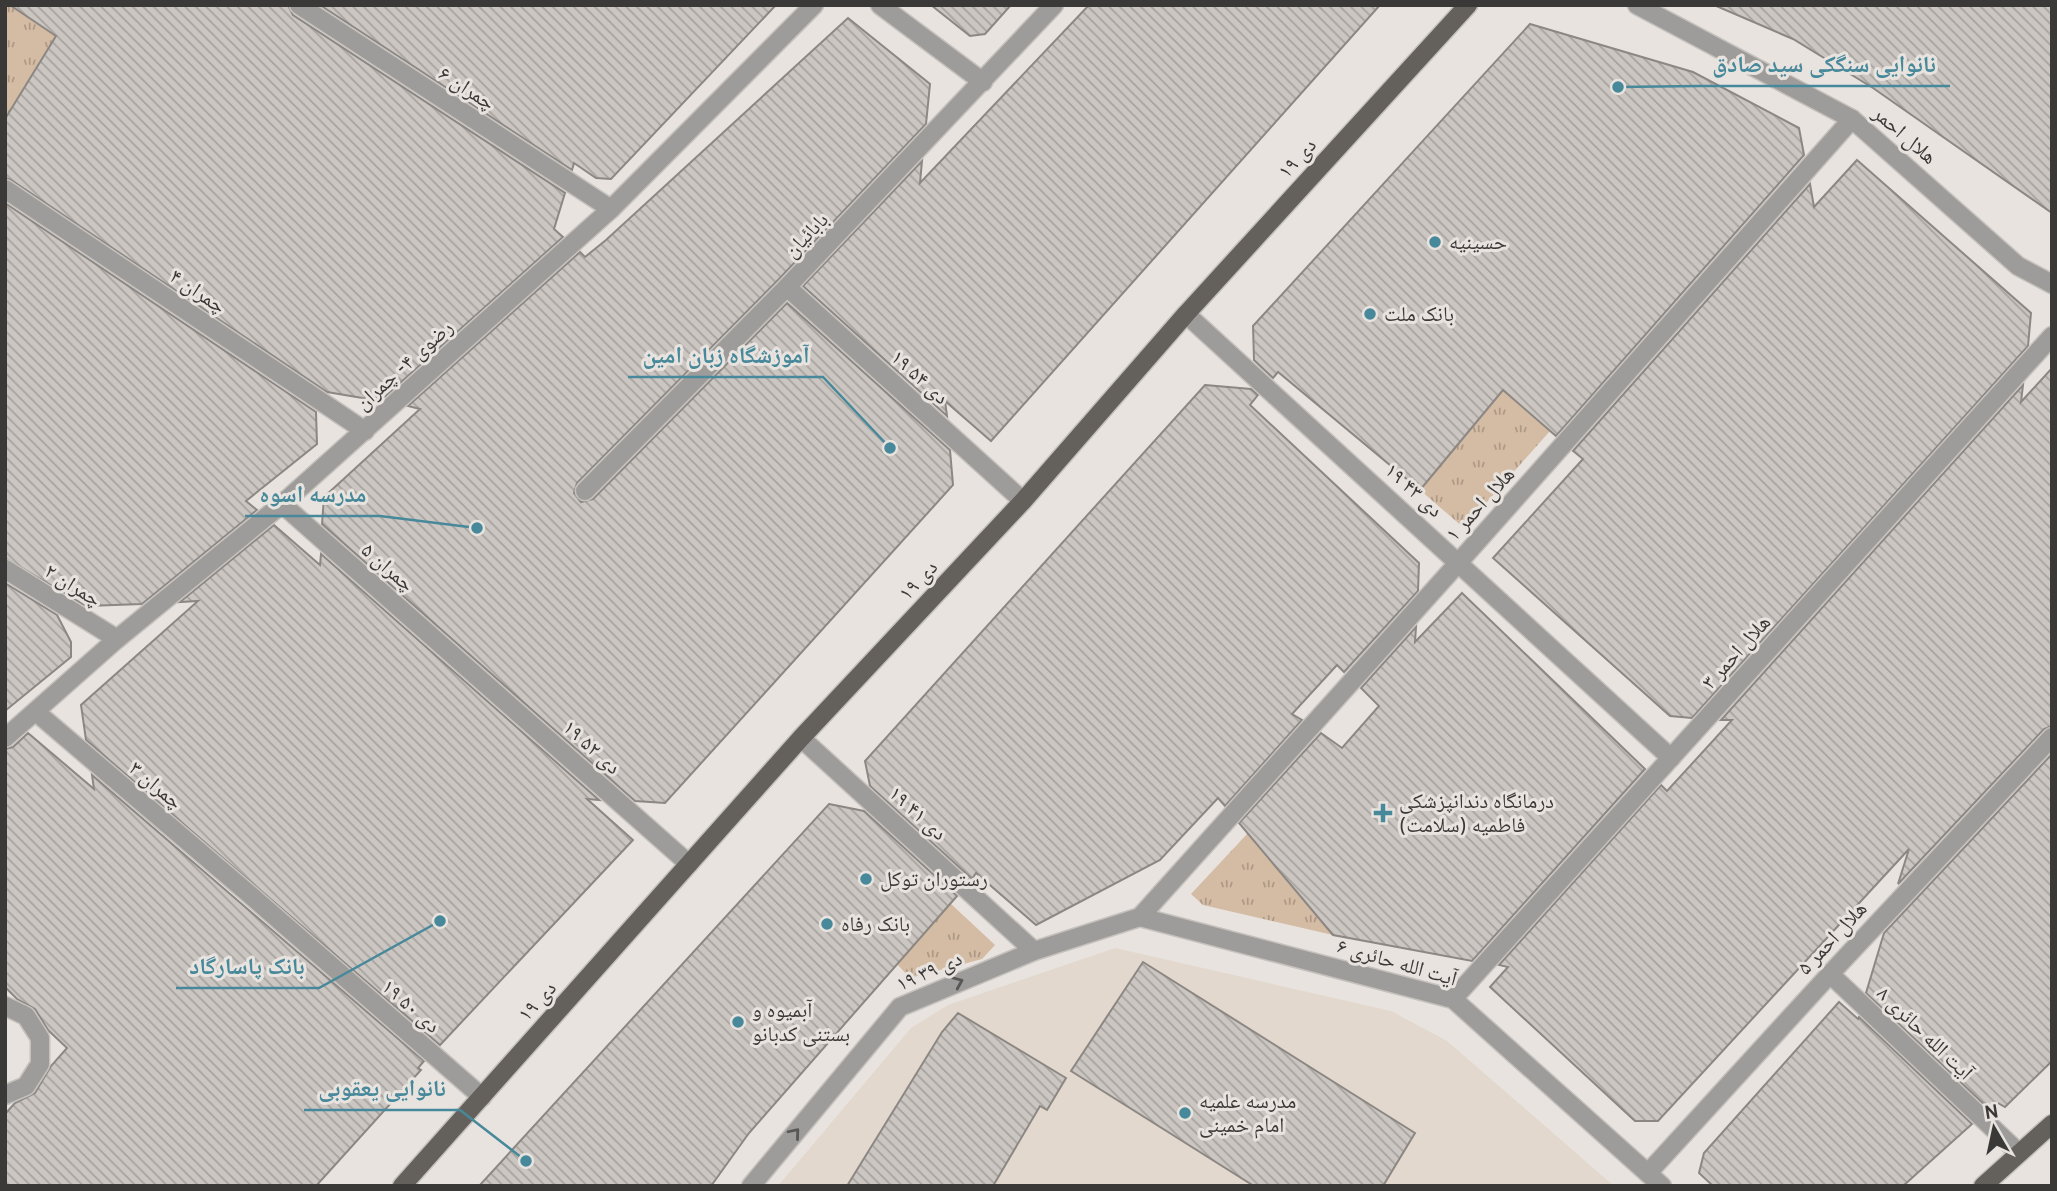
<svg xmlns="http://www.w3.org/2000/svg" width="2057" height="1191" font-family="Overpass,'Noto Naskh Arabic',sans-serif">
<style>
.built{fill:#e3d8cd}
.grass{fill:url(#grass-tufts)}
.building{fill:url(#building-back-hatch);stroke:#8c8783;stroke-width:2}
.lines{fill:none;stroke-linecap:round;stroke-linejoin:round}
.minor-casing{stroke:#c5c1bd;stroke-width:21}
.major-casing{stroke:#c5c1bd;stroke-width:21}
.minor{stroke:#9e9c9a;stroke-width:18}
.major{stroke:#64605c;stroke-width:18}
.oneway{stroke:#595755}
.poi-dot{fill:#47899a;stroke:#e8e3de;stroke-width:2.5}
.labels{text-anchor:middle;stroke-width:6;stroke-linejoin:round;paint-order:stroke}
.street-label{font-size:21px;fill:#3b3937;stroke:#e8e3de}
.poi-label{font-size:21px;fill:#3b3937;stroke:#e8e3de;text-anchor:start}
.leader{fill:none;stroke:#47899a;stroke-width:2.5}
.callout-dot{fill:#47899a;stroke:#e8e3de;stroke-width:2.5}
.callout-label{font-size:23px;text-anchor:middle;font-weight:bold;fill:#47899a;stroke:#e8e3de;stroke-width:6;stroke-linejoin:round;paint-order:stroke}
</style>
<defs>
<pattern id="grass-tufts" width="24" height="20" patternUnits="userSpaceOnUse" patternTransform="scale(1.75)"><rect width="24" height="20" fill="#d4bba3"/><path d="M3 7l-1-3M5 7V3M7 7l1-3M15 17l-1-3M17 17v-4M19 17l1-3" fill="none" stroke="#ad9986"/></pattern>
<pattern id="building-back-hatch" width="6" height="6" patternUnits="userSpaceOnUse" patternTransform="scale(1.75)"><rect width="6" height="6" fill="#cbc6c1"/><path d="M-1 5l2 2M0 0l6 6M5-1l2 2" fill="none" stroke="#a6a29e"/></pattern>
</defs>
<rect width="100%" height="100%" fill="#e8e3de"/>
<!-- built -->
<polygon class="built" points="1115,948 1391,1011 1447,1041 1614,1186 778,1186 911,1028 948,1005"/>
<!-- grass -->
<g class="grass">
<polygon points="5,5 10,5 56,36 5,119"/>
<polygon points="1503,390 1550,431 1464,528 1420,490"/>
<polygon points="1248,833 1333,935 1203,905 1191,894"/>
<polygon points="950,903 995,945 982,959 910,978 897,964"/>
</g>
<!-- building -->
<g class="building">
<polygon points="10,5 288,5 293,15 565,193 554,229 563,237 380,401 327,392 11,180 5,178 5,119 56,36"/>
<polygon points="320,5 776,5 611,179 596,178 574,163 572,170"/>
<polygon points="931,5 1011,5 985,34 970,36"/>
<polygon points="1089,5 1380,5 991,441 945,401 947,416 803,286 922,161 920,183"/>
<polygon points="1714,5 2052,5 2052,213 1873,88 1793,39"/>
<polygon points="848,18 930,84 926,124 779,279 577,483 574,493 581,502 593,499 787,303 950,450 953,485 665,803 635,801 322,524 324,497 420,409 408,406 580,252 585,257 606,240"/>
<polygon points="1530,24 1693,72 1799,128 1804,155 1556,436 1503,390 1420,490 1278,372 1273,378 1254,360 1253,326"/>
<polygon points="1857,160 2031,313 2028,346 1692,718 1670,716 1493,558 1583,459 1573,451 1810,184 1814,207"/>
<polygon points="5,203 316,412 317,444 246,501 257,510 142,604 86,606 5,558"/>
<polygon points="2052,368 2052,726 2044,729 1898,884 1909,849 1658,1121 1635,1121 1490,987 1508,967 1499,965 1661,785 1667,791 1732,720 1721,720 2023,385 2021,402"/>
<polygon points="1205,385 1251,389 1258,395 1250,405 1419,563 1418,591 1344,672 1337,665 1292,714 1302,720 1225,806 1218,798 1160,860 1036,925 976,873 972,879 870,786 865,761"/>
<polygon points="274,525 320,565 321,554 599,800 587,799 633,840 440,1045 86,740 81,705 198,601 180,602"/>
<polygon points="5,583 57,615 71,642 71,657 5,711"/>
<polygon points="1462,593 1645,769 1472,961 1333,935 1239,823 1321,733 1342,748 1379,706 1361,688 1416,627 1415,642"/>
<polygon points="28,733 94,789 92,775 424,1061 418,1068 421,1070 316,1186 5,1186 5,1114 15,1103 35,1093 51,1066 67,1048 48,1030 35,1009 17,999 5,987 5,749 13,747"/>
<polygon points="2052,754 2052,1061 2005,1107 1996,1102 1989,1109 1866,993 1884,933"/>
<polygon points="829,804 864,811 957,896 749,1133 711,1186 479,1186"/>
<polygon points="1143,962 1415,1133 1383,1186 1254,1186 1071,1071"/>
<polygon points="1839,1002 1858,1019 1859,1017 1972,1124 1903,1186 1713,1186 1699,1173 1704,1153"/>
<polygon points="958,1013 1066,1078 1047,1110 1040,1106 993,1186 847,1186 942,1032"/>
</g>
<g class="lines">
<!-- minor casing -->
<g class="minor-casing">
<g id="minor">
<polyline points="299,5 611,209"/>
<polyline points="880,5 983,82"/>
<polyline points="1637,5 1852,119 2018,266 2052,284"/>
<polyline points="5,189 365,431"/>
<polyline points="787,287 1023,501"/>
<polyline points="1186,314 1671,758"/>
<polyline points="585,491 787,287 1054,5"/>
<polyline points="282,504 689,864"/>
<polyline points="5,569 117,639"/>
<polyline points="36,712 248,893 482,1097"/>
<polyline points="5,738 117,639 282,504 611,209 814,5"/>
<polyline points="801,738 1034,951"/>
<polyline points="1140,917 1459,562 1852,119"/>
<polyline points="1140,917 1453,999 1662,1186"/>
<polyline points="1830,974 2019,1153"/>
<polyline points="1453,999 2052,336"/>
<polyline points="5,1006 26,1016 40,1038 40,1064 26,1086 5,1095"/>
<polyline points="1648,1173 1830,974 2052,737"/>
<polyline points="751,1186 900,1007 1034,951 1140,917"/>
</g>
</g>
<!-- major casing -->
<g class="major-casing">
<g id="major">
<polyline points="402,1186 801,738 1023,501 1186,314 1468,5"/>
<polyline points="1983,1186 2052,1124"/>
</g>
</g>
<!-- minor -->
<use href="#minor" class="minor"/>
<!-- major -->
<use href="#major" class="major"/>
</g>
<!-- one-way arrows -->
<defs><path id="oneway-chevron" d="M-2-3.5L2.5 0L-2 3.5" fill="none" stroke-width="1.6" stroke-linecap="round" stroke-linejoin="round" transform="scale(1.75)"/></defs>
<g class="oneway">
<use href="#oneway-chevron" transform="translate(958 982) rotate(-23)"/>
<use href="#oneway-chevron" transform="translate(795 1133) rotate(-50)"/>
</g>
<!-- markers -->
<g class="poi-dot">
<circle cx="1435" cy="242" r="7"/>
<circle cx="1370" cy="314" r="7"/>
<path d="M1379.5 802.5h7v7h7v7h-7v7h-7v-7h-7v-7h7z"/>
<circle cx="866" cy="879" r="7"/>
<circle cx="827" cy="924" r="7"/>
<circle cx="738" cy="1022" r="7"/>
<circle cx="1185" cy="1113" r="7"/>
</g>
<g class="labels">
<!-- street labels -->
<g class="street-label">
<text transform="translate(467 88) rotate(33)" y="7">چمران ۶</text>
<text transform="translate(1905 135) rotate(41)" y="7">هلال احمر</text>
<text transform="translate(1297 158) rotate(-48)" y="7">۱۹ دی</text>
<text transform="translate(806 235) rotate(-46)" y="7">بابائیان</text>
<text transform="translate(198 291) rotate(34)" y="7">چمران ۴</text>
<text transform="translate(404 365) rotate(-42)" y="7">رضوی ۴- چمران</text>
<text transform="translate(920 377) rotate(42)" y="7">۱۹ دی ۵۴</text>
<text transform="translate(1414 490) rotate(42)" y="7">۱۹ دی ۴۳</text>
<text transform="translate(1480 504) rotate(-48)" y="7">هلال احمر ۱</text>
<text transform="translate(388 567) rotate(41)" y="7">چمران ۵</text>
<text transform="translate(918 580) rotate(-47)" y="7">۱۹ دی</text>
<text transform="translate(73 585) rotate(32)" y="7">چمران ۲</text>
<text transform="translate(1736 652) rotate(-48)" y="7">هلال احمر ۳</text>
<text transform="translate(592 747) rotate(42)" y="7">۱۹ دی ۵۲</text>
<text transform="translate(156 785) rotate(40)" y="7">چمران ۳</text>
<text transform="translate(918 813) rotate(42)" y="7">۱۹ دی ۴۱</text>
<text transform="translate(1832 938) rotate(-47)" y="7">هلال احمر ۵</text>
<text transform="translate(1397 962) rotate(16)" y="7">آیت الله حائری ۶</text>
<text transform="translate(929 971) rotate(-24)" y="7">۱۹ دی ۳۹</text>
<text transform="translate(537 1001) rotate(-48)" y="7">۱۹ دی</text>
<text transform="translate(411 1006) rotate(41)" y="7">۱۹ دی ۵۰</text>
<text transform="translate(1925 1033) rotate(44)" y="7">آیت الله حائری ۸</text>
</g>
<!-- poi labels -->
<g class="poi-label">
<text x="1449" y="249">حسینیه</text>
<text x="1384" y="321">بانک ملت</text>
<text x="1399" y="808">درمانگاه دندانپزشکی<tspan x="1399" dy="24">فاطمیه (سلامت)</tspan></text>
<text x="880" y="886">رستوران توکل</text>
<text x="841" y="931">بانک رفاه</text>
<text x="752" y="1017">آبمیوه و<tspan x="752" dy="24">بستنی کدبانو</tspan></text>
<text x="1199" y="1108">مدرسه علمیه<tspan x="1199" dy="24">امام خمینی</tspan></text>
</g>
</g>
<!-- callouts -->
<path class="leader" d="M1618 87L1698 86H1950M890 448L823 377H628M477 528L380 516H245M440 921L319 988H176M526 1161L460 1110H304"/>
<g class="callout-dot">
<circle cx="1618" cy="87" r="7"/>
<circle cx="890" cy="448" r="7"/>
<circle cx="477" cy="528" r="7"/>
<circle cx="440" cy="921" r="7"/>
<circle cx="526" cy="1161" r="7"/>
</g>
<g class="callout-label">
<text x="1824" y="72">نانوایی سنگکی سید صادق</text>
<text x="726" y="363">آموزشگاه زبان امین</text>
<text x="313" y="502">مدرسه اسوه</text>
<text x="247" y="974">بانک پاسارگاد</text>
<text x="382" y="1096">نانوایی یعقوبی</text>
</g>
<!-- border -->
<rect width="2057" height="1191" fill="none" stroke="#3b3937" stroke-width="14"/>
<!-- north arrow -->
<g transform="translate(1994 1128) rotate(351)" stroke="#e8e3de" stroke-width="5" paint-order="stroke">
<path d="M0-5L12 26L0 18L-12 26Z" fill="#3b3937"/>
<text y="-10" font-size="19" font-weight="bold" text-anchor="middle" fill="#3b3937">N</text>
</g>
</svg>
